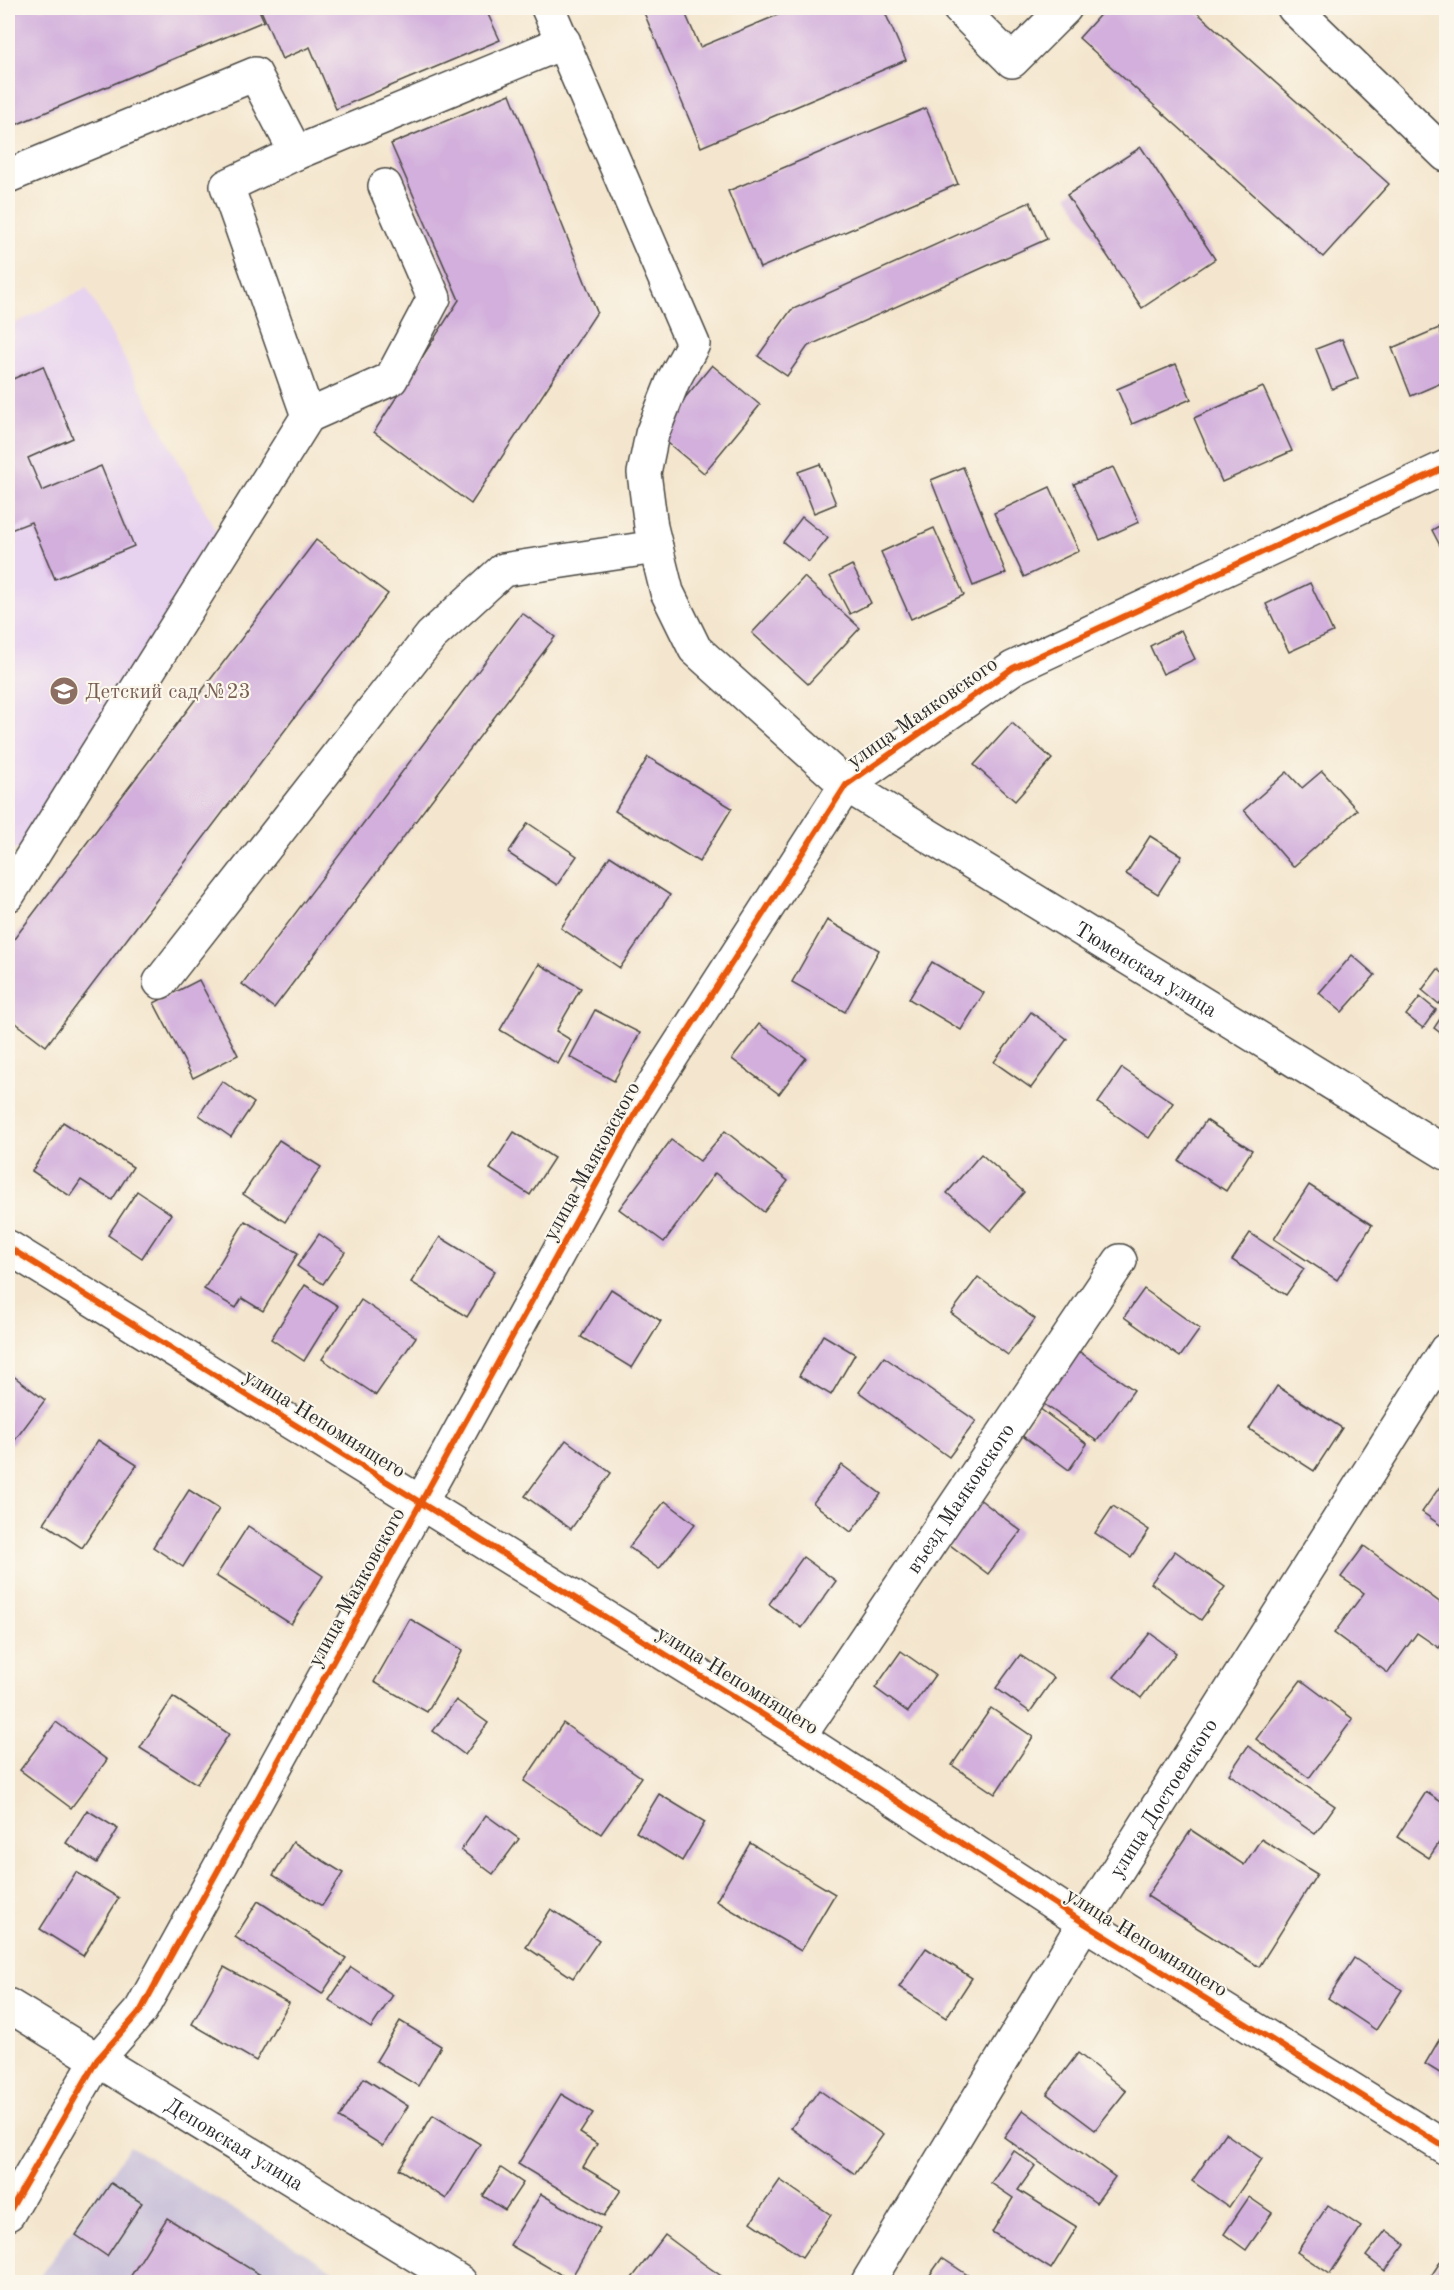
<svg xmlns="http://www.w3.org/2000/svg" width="1454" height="2290" font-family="'Old Standard TT',serif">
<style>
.built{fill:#e7d2ef}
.industrial{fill:#c8bfd8}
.building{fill:#d2afdc}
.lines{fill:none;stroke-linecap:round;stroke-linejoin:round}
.minor-casing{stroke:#494743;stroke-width:36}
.major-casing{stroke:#494743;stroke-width:36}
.minor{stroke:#fff;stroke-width:33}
.major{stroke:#fff;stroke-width:33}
.cycleway-casing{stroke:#fbf7ec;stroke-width:10}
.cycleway{stroke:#e8590c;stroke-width:6}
.labels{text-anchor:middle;stroke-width:4.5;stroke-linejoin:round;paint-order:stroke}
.education-label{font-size:21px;fill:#785e54;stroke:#fbf7ec;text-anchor:start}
.street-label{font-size:21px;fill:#2b2b2b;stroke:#fbf7ec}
</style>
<rect width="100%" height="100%" fill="#fbf7ec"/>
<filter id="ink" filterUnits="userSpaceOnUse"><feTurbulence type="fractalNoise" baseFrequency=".0167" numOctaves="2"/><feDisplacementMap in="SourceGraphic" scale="12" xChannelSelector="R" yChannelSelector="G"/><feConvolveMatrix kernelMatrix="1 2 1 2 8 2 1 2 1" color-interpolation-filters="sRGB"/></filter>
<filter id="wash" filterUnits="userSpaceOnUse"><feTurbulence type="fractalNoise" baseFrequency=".008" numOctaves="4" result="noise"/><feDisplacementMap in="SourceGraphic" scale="24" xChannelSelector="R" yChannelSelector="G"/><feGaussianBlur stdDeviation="1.35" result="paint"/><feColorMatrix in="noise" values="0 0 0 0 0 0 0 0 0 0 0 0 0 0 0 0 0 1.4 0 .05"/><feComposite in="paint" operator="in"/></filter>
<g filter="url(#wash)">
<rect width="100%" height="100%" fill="#f4e6ce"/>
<!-- built -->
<polygon class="built" points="87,288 218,535 22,851 8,847 8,327"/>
<!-- industrial -->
<polygon class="industrial" points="130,2146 352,2282 36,2282"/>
<g id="blocks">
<!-- building -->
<g class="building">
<polygon points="8,8 258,8 264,21 8,128"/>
<polygon points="260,8 485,8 500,40 336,109 310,47 282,59"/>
<polygon points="642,8 683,8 700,47 795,8 883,8 906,60 701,147"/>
<polygon points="1106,8 1192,8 1389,184 1323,257 1079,38"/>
<polygon points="510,94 597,312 471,504 374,432 459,300 391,144"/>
<polygon points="926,108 958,184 760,268 728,191"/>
<polygon points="1141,147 1215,259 1142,308 1067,195"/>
<polygon points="1030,202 1047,239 808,346 787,376 758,356 791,310"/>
<polygon points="1439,328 1446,346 1446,381 1411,396 1392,348"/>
<polygon points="1342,339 1358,378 1332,389 1316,349"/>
<polygon points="1176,364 1191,399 1132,424 1117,389"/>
<polygon points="712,365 760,405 704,473 656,433"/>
<polygon points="43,366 73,438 28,458 42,491 101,466 134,546 55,579 31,522 8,531 8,381"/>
<polygon points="1263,387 1292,451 1222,482 1194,418"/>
<polygon points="820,464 836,504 814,513 798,472"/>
<polygon points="963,467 1006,573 973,586 931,480"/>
<polygon points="1113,467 1139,522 1100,540 1074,484"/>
<polygon points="1050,487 1079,551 1024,577 994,513"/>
<polygon points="802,517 828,538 809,562 783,542"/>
<polygon points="1446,522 1446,557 1432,530"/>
<polygon points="934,528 964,595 911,619 881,552"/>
<polygon points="316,540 388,594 46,1046 8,1017 8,947"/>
<polygon points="852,565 871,603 850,614 830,576"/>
<polygon points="804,577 860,628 808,684 752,633"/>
<polygon points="1310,583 1333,632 1289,652 1266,604"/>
<polygon points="522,613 555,637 274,1008 242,984"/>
<polygon points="1181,630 1195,659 1163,674 1150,646"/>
<polygon points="1012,723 1052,759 1015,801 974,765"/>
<polygon points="648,757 732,808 699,862 615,811"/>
<polygon points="1322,771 1357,810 1293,867 1244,810 1287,772 1302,788"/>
<polygon points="528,823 577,856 557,885 508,853"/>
<polygon points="1150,836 1182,856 1158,894 1126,874"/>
<polygon points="610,856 670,895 620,968 561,928"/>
<polygon points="827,920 879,950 845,1012 792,982"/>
<polygon points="1352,955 1375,975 1342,1012 1319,993"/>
<polygon points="932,962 984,993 961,1030 909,999"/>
<polygon points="539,964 581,988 556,1031 571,1040 558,1064 500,1030"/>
<polygon points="1438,969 1446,976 1446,995 1439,1004 1422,990"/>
<polygon points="199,980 238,1055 193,1078 154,1003"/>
<polygon points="1420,997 1436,1010 1423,1028 1406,1015"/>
<polygon points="595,1010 640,1033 614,1081 570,1057"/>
<polygon points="1446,1010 1446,1037 1434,1028"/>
<polygon points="1031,1012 1067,1039 1031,1088 994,1062"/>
<polygon points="759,1024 806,1058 779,1094 732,1059"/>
<polygon points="1122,1068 1173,1103 1149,1138 1098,1103"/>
<polygon points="222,1081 254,1103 231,1137 199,1115"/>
<polygon points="1206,1120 1252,1150 1226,1191 1179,1161"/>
<polygon points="63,1122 133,1167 112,1200 81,1180 70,1196 32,1171"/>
<polygon points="725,1131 788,1181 764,1212 715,1173 664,1242 619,1209 671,1140 700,1161"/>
<polygon points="514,1132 554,1158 530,1195 490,1169"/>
<polygon points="279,1140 321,1167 285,1222 243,1194"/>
<polygon points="981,1154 1024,1192 991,1231 947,1193"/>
<polygon points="1309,1185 1372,1225 1337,1280 1274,1239"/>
<polygon points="137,1191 171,1214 142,1258 108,1235"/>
<polygon points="245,1221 298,1253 263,1311 242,1298 236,1308 204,1289"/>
<polygon points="1250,1233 1304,1269 1286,1295 1232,1260"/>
<polygon points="319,1234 345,1252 323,1284 297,1266"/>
<polygon points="440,1237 495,1271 467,1317 411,1282"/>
<polygon points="978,1277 1035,1319 1008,1355 951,1313"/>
<polygon points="305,1285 338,1306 304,1361 271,1339"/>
<polygon points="611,1289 661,1321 632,1368 581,1337"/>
<polygon points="1144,1289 1200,1329 1180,1357 1124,1317"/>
<polygon points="361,1300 416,1337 376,1395 322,1359"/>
<polygon points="823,1335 855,1354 831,1395 799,1376"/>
<polygon points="1077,1350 1134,1390 1097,1441 1041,1402"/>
<polygon points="884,1357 976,1421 949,1457 859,1392"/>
<polygon points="8,1372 45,1400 12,1444 8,1441"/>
<polygon points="1277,1386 1342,1428 1314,1471 1249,1429"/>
<polygon points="1039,1408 1087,1444 1069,1470 1020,1434"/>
<polygon points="98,1440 137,1465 82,1548 44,1523"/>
<polygon points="566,1440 611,1473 571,1529 525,1496"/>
<polygon points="842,1465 881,1494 851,1532 813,1503"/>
<polygon points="1446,1478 1446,1529 1422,1512"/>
<polygon points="189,1490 219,1509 183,1567 153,1547"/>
<polygon points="978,1498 1021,1531 988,1574 945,1541"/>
<polygon points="665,1501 695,1524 659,1569 629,1547"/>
<polygon points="1113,1506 1149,1530 1131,1557 1095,1533"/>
<polygon points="248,1526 323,1576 291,1624 216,1576"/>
<polygon points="1364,1546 1446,1607 1446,1637 1439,1648 1417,1633 1388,1673 1334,1633 1364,1593 1341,1577"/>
<polygon points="1175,1551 1225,1587 1201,1620 1151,1583"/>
<polygon points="803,1557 836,1581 802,1628 769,1604"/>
<polygon points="410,1619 463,1650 427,1712 374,1682"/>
<polygon points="1150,1633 1176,1653 1141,1698 1114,1677"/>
<polygon points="901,1651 935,1675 908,1712 875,1688"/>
<polygon points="1020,1655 1054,1678 1030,1712 996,1688"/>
<polygon points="1301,1680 1353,1719 1309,1778 1256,1739"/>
<polygon points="173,1697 229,1734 197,1784 140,1748"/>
<polygon points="456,1700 488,1723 465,1755 433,1731"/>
<polygon points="991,1708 1033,1737 995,1794 952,1765"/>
<polygon points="56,1722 107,1760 71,1808 20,1770"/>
<polygon points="563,1723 641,1777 601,1834 524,1781"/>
<polygon points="1248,1746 1335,1806 1315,1834 1229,1774"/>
<polygon points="1426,1792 1446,1805 1446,1832 1429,1858 1397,1837"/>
<polygon points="659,1794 705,1822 682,1861 636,1832"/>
<polygon points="87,1810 118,1829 97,1863 66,1843"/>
<polygon points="486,1815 519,1839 493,1874 461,1850"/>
<polygon points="1191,1830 1244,1865 1261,1839 1317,1874 1259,1967 1147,1896"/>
<polygon points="293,1842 343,1873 322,1906 273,1875"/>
<polygon points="750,1843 835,1894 801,1951 716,1901"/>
<polygon points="76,1872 119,1898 83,1956 40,1929"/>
<polygon points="258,1901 346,1958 322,1994 235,1937"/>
<polygon points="551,1909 599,1940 573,1978 526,1947"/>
<polygon points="926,1948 972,1978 946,2018 899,1987"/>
<polygon points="1354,1958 1402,1990 1376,2030 1328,1998"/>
<polygon points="224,1967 289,2003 256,2061 192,2024"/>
<polygon points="351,1967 393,1995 371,2028 329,2000"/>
<polygon points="400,2021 441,2046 418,2086 376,2061"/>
<polygon points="1446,2028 1446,2077 1425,2064"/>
<polygon points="1078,2053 1126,2091 1095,2130 1047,2094"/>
<polygon points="364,2078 408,2106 383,2146 339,2118"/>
<polygon points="819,2090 883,2135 855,2174 791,2128"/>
<polygon points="561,2094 593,2113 580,2133 597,2144 583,2167 621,2190 604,2216 518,2164"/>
<polygon points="1023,2110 1115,2177 1096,2203 1004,2137"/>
<polygon points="433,2115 480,2144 446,2199 399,2169"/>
<polygon points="1225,2133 1262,2159 1229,2207 1192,2181"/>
<polygon points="1013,2150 1035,2166 1018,2190 1077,2227 1051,2269 992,2232 1013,2198 991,2183"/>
<polygon points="501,2168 523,2183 505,2210 483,2196"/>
<polygon points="780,2180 831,2215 802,2257 751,2222"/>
<polygon points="111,2183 142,2203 107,2256 76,2235"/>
<polygon points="541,2194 600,2228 570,2280 510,2245"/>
<polygon points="1249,2197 1272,2213 1246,2250 1224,2234"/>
<polygon points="1328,2205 1361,2227 1330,2274 1297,2252"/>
<polygon points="167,2218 272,2282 127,2282"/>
<polygon points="1386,2230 1405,2244 1385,2271 1366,2256"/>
<polygon points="665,2235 704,2264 730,2282 629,2282"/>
<polygon points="1446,2253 1446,2282 1427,2282 1435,2270"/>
<polygon points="942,2258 978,2282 925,2282"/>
</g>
</g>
</g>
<g filter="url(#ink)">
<use href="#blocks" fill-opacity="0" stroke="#494743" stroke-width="1.5"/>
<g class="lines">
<!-- minor casing -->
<g class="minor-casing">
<g id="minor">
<path id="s1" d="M548,8L693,344L673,381L652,434L644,473L651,527L667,592L695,649L846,785L1446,1153"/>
<polyline points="959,8 1012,61 1065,8"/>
<polyline points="1294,8 1446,155"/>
<polyline points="8,176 255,74 296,153 564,42"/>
<polyline points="308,416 391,379 434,298 385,186"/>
<polyline points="8,895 308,416 227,186 296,153"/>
<polyline points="160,982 431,636 503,570 656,547"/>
<polyline points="8,1247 799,1737 1084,1923 1446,2148"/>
<path id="s2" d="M799,1737L1120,1261"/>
<polyline points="8,2214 97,2060 141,2010 636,1112 846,785 1013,668 1446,467"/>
<path id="s3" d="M868,2282L1084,1923L1446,1350"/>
</g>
</g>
<!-- major casing -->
<g class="major-casing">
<g id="major">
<path id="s4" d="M8,2005L460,2282"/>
</g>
</g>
<!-- minor -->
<use href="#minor" class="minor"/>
<!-- major -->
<use href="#major" class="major"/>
<!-- cycleway casing -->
<g class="cycleway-casing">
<g id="cycleway">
<polyline points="8,1247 799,1737 1084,1923 1446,2148"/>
<polyline points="8,2214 97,2060 141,2010 636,1112 846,785 1013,668 1446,467"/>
</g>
</g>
<!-- cycleway -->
<use href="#cycleway" class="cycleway"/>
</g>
</g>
<!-- icons -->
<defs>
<g id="school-disc" transform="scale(1.5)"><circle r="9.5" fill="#8d6e63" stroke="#fbf7ec"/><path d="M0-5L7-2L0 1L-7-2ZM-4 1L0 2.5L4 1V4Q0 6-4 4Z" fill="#fff"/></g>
</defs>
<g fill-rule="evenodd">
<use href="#school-disc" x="64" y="691"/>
</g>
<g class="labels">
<!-- education labels -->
<g class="education-label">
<text x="85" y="698">Детский сад №23</text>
</g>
<!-- street labels -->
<g class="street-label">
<text transform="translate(922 712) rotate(-35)" y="7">улица Маяковского</text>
<text dy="7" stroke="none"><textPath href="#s1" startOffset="1245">Тюменская улица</textPath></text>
<text transform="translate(591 1161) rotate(-61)" y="7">улица Маяковского</text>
<text transform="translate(325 1423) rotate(32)" y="7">улица Непомнящего</text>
<text dy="7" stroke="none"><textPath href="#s2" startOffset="288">въезд Маяковского</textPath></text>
<text transform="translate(356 1587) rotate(-61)" y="7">улица Маяковского</text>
<text transform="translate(738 1680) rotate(32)" y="7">улица Непомнящего</text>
<text dy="7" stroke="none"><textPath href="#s3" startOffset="567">улица Достоевского</textPath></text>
<text transform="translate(1147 1942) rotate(32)" y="7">улица Непомнящего</text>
<text dy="7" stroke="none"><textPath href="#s4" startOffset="266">Деповская улица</textPath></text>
</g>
</g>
<!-- margin -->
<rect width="1454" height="2290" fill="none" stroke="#fbf7ec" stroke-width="30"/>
</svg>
